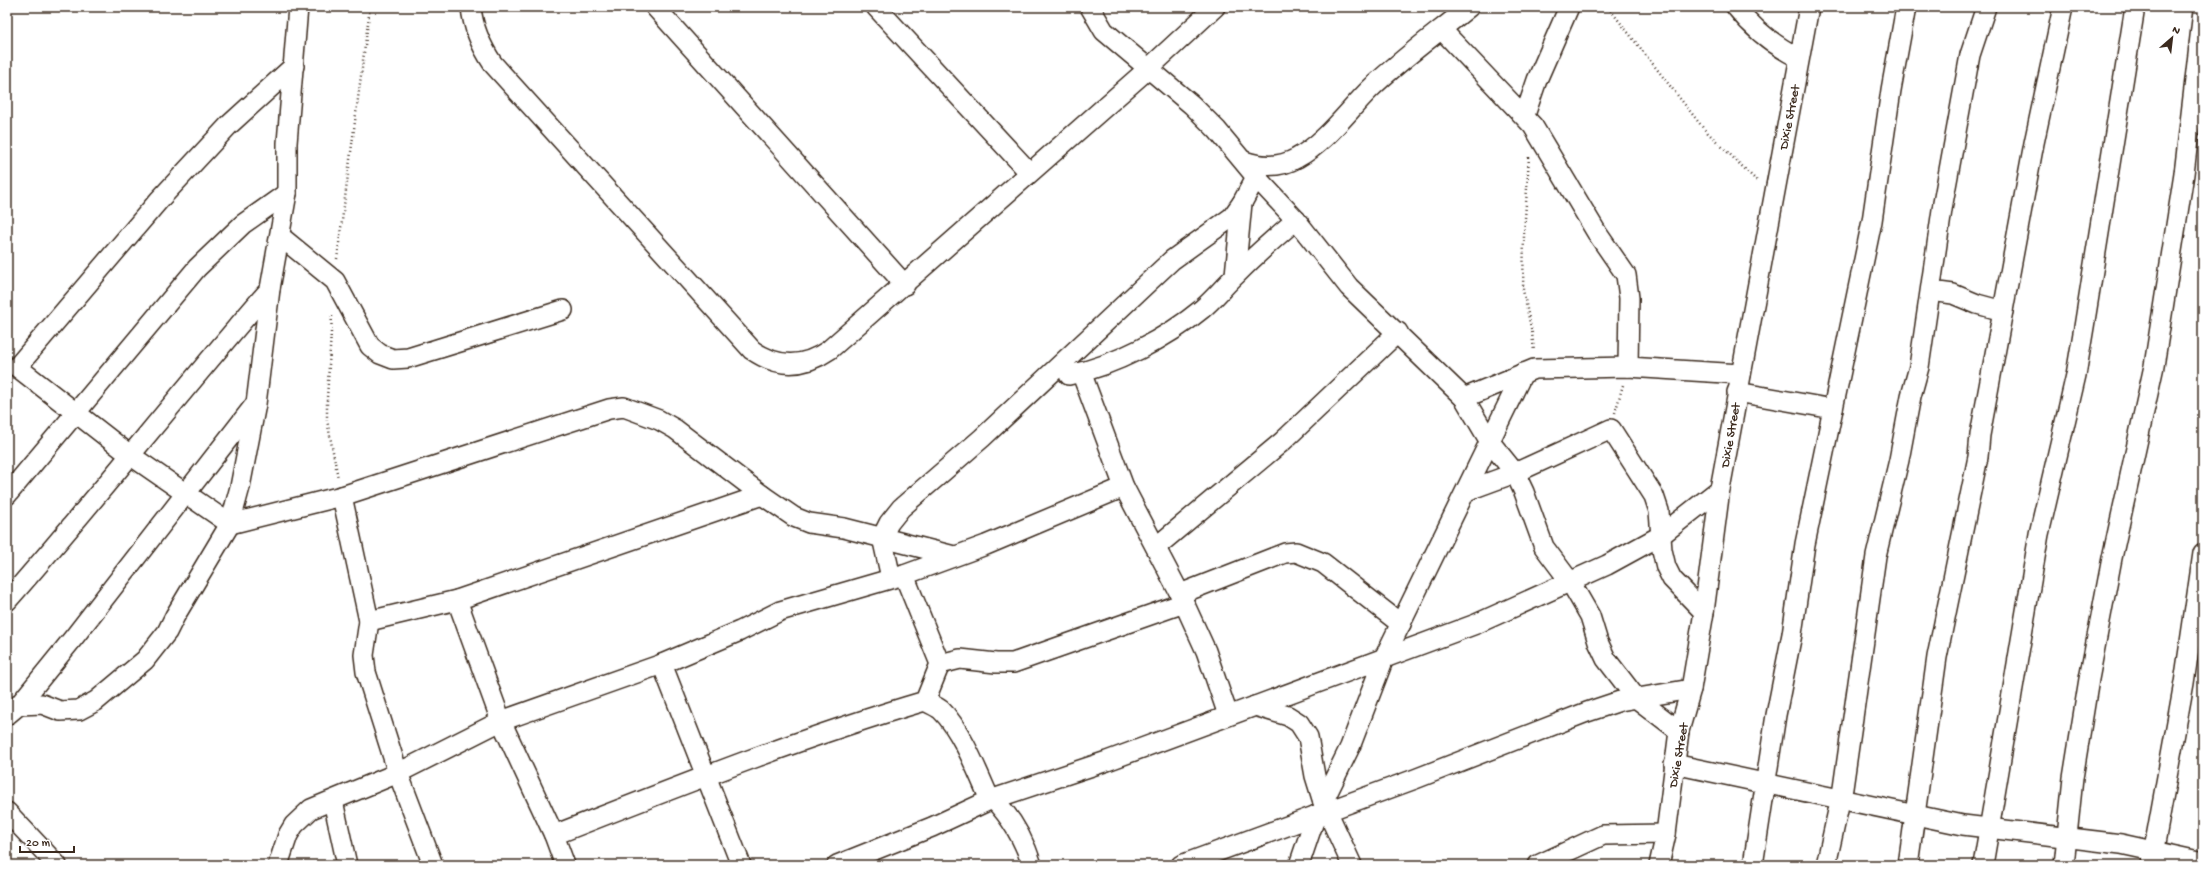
<svg xmlns="http://www.w3.org/2000/svg" width="2210" height="872" font-family="'Gochi Hand',sans-serif">
<style>
.lines{fill:none;stroke-linecap:round;stroke-linejoin:round}
.minor-casing{stroke:#3b2a1e;stroke-width:22}
.path{stroke:#3b2a1e;stroke-width:2.5;stroke-dasharray:1 3;stroke-linecap:butt}
.minor{stroke:#fff;stroke-width:19}
.labels{text-anchor:middle;stroke-width:3.5;stroke-linejoin:round;paint-order:stroke}
.street-label{font-size:13px;fill:#3b2a1e;stroke:#fff}
</style>
<rect width="100%" height="100%" fill="#fff"/>
<filter id="ink" filterUnits="userSpaceOnUse"><feTurbulence type="fractalNoise" baseFrequency=".025" numOctaves="2"/><feDisplacementMap in="SourceGraphic" scale="8" xChannelSelector="R" yChannelSelector="G"/><feConvolveMatrix kernelMatrix="1 2 1 2 8 2 1 2 1" color-interpolation-filters="sRGB"/></filter>
<g filter="url(#ink)">
<g class="lines">
<!-- minor casing -->
<g class="minor-casing">
<g id="minor">
<path d="M471,7C473,29 481,46 493,64L752,350C778,368 803,368 829,350L1148,69L1215,7"/>
<polyline points="655,7 905,285"/>
<polyline points="876,7 1029,172"/>
<polyline points="1090,7 1104,31 1192,105 1217,130 1256,177 1296,220 1349,287 1464,398 1490,442 1515,473 1524,492 1544,547 1571,583 1590,616 1598,642 1606,659 1636,698 1679,731"/>
<path d="M1736,7C1754,30 1773,45 1799,58"/>
<polyline points="1442,30 1533,126 1597,233 1626,275 1629,298 1628,367"/>
<polyline points="294,66 229,125 160,199 17,367 130,455 230,524 342,496 609,409 624,407 659,420 675,429 762,495 794,517 809,523 844,528 954,556"/>
<polyline points="1525,115 1537,80 1569,7"/>
<path d="M1244,161C1262,167 1280,168 1297,158C1326,142 1347,112 1370,89C1401,59 1436,34 1469,7"/>
<polyline points="280,236 335,281 370,346 380,354 393,359 408,358 563,310"/>
<polyline points="1235,275 1242,203"/>
<polyline points="1931,291 1953,294 1977,304 2003,311"/>
<polyline points="1081,372 1124,487 1180,594 1206,651 1228,715"/>
<path d="M1069,375C1114,366 1167,338 1202,309C1215,298 1225,285 1237,274C1255,255 1275,238 1296,220"/>
<polyline points="1737,392 1833,409"/>
<polyline points="1464,398 1534,369 1628,367 1741,374"/>
<polyline points="1466,491 1515,473 1611,429 1654,496 1659,511 1662,550 1666,567 1672,579 1704,612"/>
<polyline points="7,495 197,268 243,224 287,193"/>
<polyline points="342,496 369,621 364,655 366,672 398,773 433,865"/>
<polyline points="1156,547 1283,441 1398,332"/>
<polyline points="891,578 882,537 889,523 901,508 982,438 1172,260 1232,217 1242,203 1256,177"/>
<polyline points="1180,594 1285,553 1296,552 1323,563 1401,624"/>
<polyline points="457,600 501,721 554,835 565,865"/>
<path d="M7,601C97,499 180,392 270,289"/>
<polyline points="369,621 457,600 762,495"/>
<polyline points="662,664 741,865"/>
<polyline points="940,664 960,659 996,663 1013,663 1184,603"/>
<path d="M925,701C930,704 936,706 941,710C961,729 979,775 990,800"/>
<polyline points="19,705 42,704 60,711 79,710 96,701 145,660 167,632 175,616 230,524 240,487 256,404 270,289 287,193 287,143 298,7"/>
<polyline points="1255,706 1288,716 1299,723 1308,737 1315,776 1323,802 1352,865"/>
<polyline points="7,715 19,705 75,636 253,407"/>
<polyline points="1674,764 1963,825 2121,844 2203,862"/>
<path d="M993,799C1012,818 1024,840 1032,865"/>
<polyline points="333,801 347,865"/>
<polyline points="1323,802 1350,747 1384,658 1523,373"/>
<polyline points="7,812 57,865"/>
<path d="M554,835C677,787 799,738 925,701L940,664L904,575"/>
<polyline points="278,865 288,835 294,825 311,809 398,773 501,721 662,664 740,631 780,611 904,575 986,545 1124,487"/>
<polyline points="837,865 932,827 990,800 1107,761 1476,624 1607,565 1660,536 1720,489"/>
<polyline points="1181,865 1415,779 1587,712 1620,701 1691,689"/>
<polyline points="1299,865 1316,815"/>
<polyline points="1538,865 1603,835 1666,834"/>
<polyline points="1659,865 1666,834 1679,731 1691,689 1704,612 1720,489 1809,7"/>
<polyline points="1753,865 1776,715 1792,634 1805,544 1872,221 1891,90 1906,7"/>
<polyline points="1826,865 1843,788 1876,556 1899,460 1911,396 1919,367 1943,203 1970,55 1986,7"/>
<polyline points="1908,865 1937,657 1978,457 1980,435 2034,143 2063,7"/>
<polyline points="1983,865 2039,534 2076,375 2084,327 2135,7"/>
<polyline points="2064,865 2073,778 2089,679 2112,558 2154,366 2184,174 2203,11"/>
<polyline points="2151,865 2184,683 2203,553"/>
</g>
</g>
<!-- path -->
<g class="path">
<polyline points="1608,7 1704,129 1758,182"/>
<polyline points="1529,157 1524,234 1523,290 1532,333 1534,351"/>
<polyline points="337,259 370,7"/>
<polyline points="332,316 327,398 327,420 338,478"/>
<polyline points="1615,413 1623,385"/>
</g>
<!-- minor -->
<use href="#minor" class="minor"/>
</g>
</g>
<g class="labels">
<!-- street labels -->
<g class="street-label">
<text transform="translate(1788 117) rotate(-79)" y="5">Dixie Street</text>
<text transform="translate(1729 435) rotate(-80)" y="5">Dixie Street</text>
<text transform="translate(1677 755) rotate(-80)" y="5">Dixie Street</text>
</g>
</g>
<!-- margin -->
<rect width="2210" height="872" fill="none" stroke="#fff" stroke-width="24"/>
<rect x="12" y="12" width="2186" height="848" fill="none" stroke="#3b2a1e" stroke-width="1.5" filter="url(#ink)"/>
<!-- north arrow -->
<g transform="translate(2172 38) rotate(28)" stroke="#ffffff" stroke-width="3" paint-order="stroke">
<path d="M0-3L7 15L0 10L-7 15Z" fill="#3b2a1e"/>
<text y="-6" font-size="11" font-weight="bold" text-anchor="middle" fill="#3b2a1e">N</text>
</g>
<!-- scale -->
<path d="M20 846v6h54v-6" fill="none" stroke="#3b2a1e" stroke-width="2"/>
<text x="26" y="846" font-size="12" fill="#3b2a1e" stroke="#ffffff" stroke-width="3" paint-order="stroke">20 m</text>
</svg>
